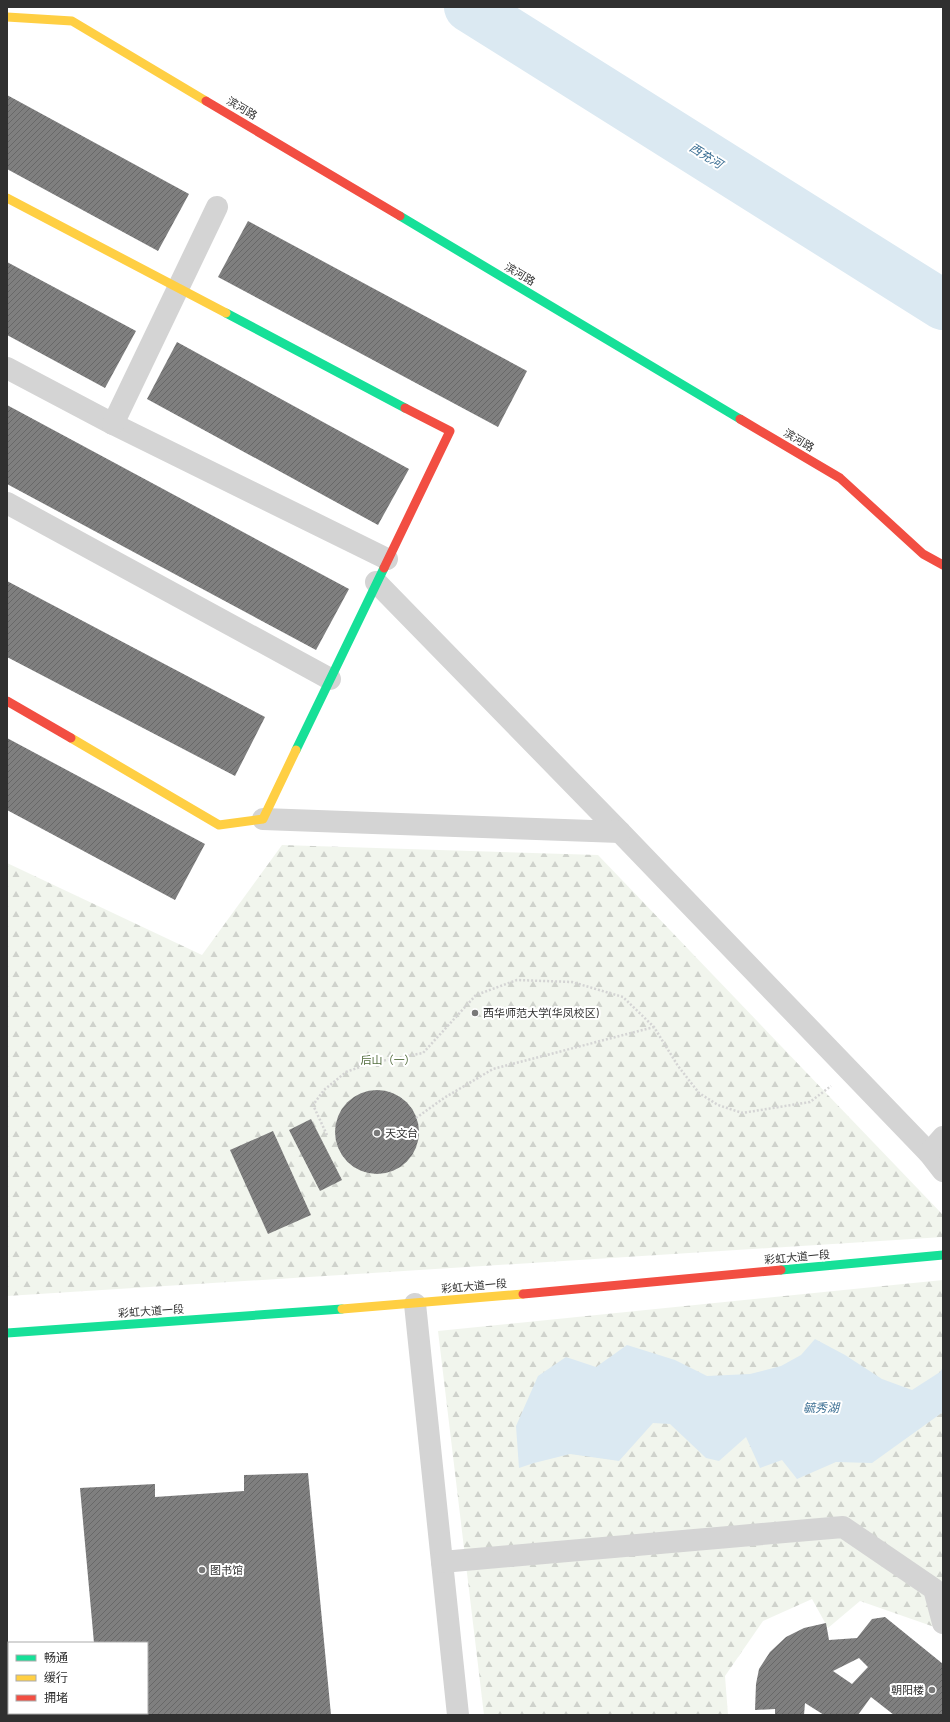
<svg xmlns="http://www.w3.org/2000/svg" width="950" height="1722" font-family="Barlow,'Noto Sans SC',sans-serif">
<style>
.forest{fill:url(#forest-firs)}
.water{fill:#dbe9f2}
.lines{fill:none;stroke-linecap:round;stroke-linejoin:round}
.river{stroke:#dbe9f2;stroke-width:50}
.building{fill:url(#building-hatch);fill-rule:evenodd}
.path{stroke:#d4d4d4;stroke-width:2.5;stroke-dasharray:2 2;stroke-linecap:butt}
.street{stroke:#d4d4d4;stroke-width:22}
.fast{stroke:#16e098;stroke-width:9}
.slow{stroke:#ffcf43;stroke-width:9}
.jam{stroke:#f24e42;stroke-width:9}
.poi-dot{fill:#787878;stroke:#fff;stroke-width:1.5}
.labels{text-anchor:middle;stroke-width:4;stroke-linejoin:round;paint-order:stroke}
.street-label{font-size:11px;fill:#303030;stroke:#fff}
.poi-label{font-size:11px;fill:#303030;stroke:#fff;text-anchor:start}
.park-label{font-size:11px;fill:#526d3d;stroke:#fff}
.water-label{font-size:12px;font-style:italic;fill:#3d7094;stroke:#fff}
</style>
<defs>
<pattern id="forest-firs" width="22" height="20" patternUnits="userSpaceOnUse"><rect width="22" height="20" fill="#f1f5ed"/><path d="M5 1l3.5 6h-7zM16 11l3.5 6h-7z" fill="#cfd2cc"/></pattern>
<pattern id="building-hatch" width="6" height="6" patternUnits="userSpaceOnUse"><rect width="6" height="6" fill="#7f7f7f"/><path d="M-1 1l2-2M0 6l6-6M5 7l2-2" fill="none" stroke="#686868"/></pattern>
</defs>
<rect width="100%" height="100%" fill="#fff"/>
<!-- forest -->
<g class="forest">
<polygon points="282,845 598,855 943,1215 943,1237 7,1296 7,863 202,955"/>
<polygon points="943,1280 943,1630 860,1601 828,1628 812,1599 763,1621 725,1676 728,1715 484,1715 438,1331"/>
</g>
<!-- water -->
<polygon class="water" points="815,1339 845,1355 882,1379 912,1390 940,1372 943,1367 943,1412 872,1463 836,1462 797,1479 782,1460 760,1468 746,1437 719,1461 706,1458 670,1424 653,1423 619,1461 570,1454 534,1463 519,1468 516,1426 538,1376 566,1357 596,1367 627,1345 675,1360 707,1376 750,1374 781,1366 801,1355"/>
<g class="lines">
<!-- river -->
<polyline class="river" points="469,7 943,305"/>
</g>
<!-- building -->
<g class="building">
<polygon points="7,95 189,194 158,251 7,169"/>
<polygon points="248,221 527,371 498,427 218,277"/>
<polygon points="7,262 136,331 105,388 7,335"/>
<polygon points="177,342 409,469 378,525 147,399"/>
<polygon points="7,405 349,589 316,650 7,484"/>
<polygon points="7,581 265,717 235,776 7,657"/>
<polygon points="7,738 205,844 175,900 7,810"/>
<circle cx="377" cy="1132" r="42"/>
<polygon points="311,1119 342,1180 320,1191 289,1130"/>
<polygon points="273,1131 311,1215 268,1234 230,1150"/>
<polygon points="308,1473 331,1715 100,1715 100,1713 147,1713 147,1643 94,1643 80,1488 155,1484 155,1497 244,1491 244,1475"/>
<path d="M885,1617L943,1664V1715H894L871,1697L858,1715H824L805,1703L804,1715H775V1709L755,1710L756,1684L759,1669L770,1652L786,1637L804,1628L826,1623L829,1640L857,1638L872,1619ZM859,1658L868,1667L852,1684L833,1671Z"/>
</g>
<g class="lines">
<!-- path -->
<g class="path">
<polyline points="416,1118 444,1098 493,1069 654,1027"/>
<polyline points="327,1135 313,1105 324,1090 346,1072 371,1063 423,1053 476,995 517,980 572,982 623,997 654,1027 678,1066 699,1093 718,1105 742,1113 810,1102 831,1086"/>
</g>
<!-- street -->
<g class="street">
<polyline points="7,368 113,424 387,559"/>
<polyline points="113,424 217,207"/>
<polyline points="7,503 330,679"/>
<polyline points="376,582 620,832 929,1153 943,1171"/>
<polyline points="263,819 620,832"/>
<polyline points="929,1153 943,1137"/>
<polyline points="415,1304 458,1715"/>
<polyline points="442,1562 843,1527 934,1589 943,1623"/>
</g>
<!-- fast -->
<g class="fast">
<polyline points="400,216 740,419"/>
<polyline points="226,313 405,408"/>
<polyline points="296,750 384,568"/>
<polyline points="781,1270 943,1255"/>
<polyline points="7,1333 342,1309"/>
</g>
<!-- slow -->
<g class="slow">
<polyline points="7,17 72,21 206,101"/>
<polyline points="7,198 226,313"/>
<polyline points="71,738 219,825 263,819 296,750"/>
<polyline points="342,1309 523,1294"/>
</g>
<!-- jam -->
<g class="jam">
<polyline points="206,101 400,216"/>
<polyline points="740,419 840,478 923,554 943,565"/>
<polyline points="384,568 450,431 405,408"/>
<polyline points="7,701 71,738"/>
<polyline points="523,1294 781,1270"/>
</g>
</g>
<!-- markers -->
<g class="poi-dot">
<circle cx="475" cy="1013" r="4"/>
<circle cx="377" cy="1133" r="4"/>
<circle cx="202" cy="1570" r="4"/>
<circle cx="932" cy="1690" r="4"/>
</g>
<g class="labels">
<!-- street labels -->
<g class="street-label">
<text transform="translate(242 108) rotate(31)" y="4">滨河路</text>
<text transform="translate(520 274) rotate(31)" y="4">滨河路</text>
<text transform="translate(799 440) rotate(31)" y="4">滨河路</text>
<text transform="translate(797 1257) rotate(-5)" y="4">彩虹大道一段</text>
<text transform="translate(474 1286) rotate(-5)" y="4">彩虹大道一段</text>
<text transform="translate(151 1311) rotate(-4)" y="4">彩虹大道一段</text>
</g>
<!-- poi labels -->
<g class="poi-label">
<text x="483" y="1017">西华师范大学(华凤校区)</text>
<text x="385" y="1137">天文台</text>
<text x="210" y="1574">图书馆</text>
<text x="924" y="1694" text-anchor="end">朝阳楼</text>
</g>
<!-- park labels -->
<g class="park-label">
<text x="388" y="1064">后山（一）</text>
</g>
<!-- water labels -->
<g class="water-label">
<text transform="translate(706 156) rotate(32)" y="4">西充河</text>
<text x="821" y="1412">毓秀湖</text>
</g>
</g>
<!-- border -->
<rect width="950" height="1722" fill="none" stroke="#303030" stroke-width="16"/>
<!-- legend -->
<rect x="8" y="1642" width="140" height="72" fill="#ffffff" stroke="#acacac"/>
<rect x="16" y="1655" width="20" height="6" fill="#16e098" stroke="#acacac"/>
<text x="44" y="1662" font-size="12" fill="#303030">畅通</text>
<rect x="16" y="1675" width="20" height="6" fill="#ffcf43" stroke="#acacac"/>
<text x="44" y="1682" font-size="12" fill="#303030">缓行</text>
<rect x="16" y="1695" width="20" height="6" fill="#f24e42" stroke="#acacac"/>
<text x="44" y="1702" font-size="12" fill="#303030">拥堵</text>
</svg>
